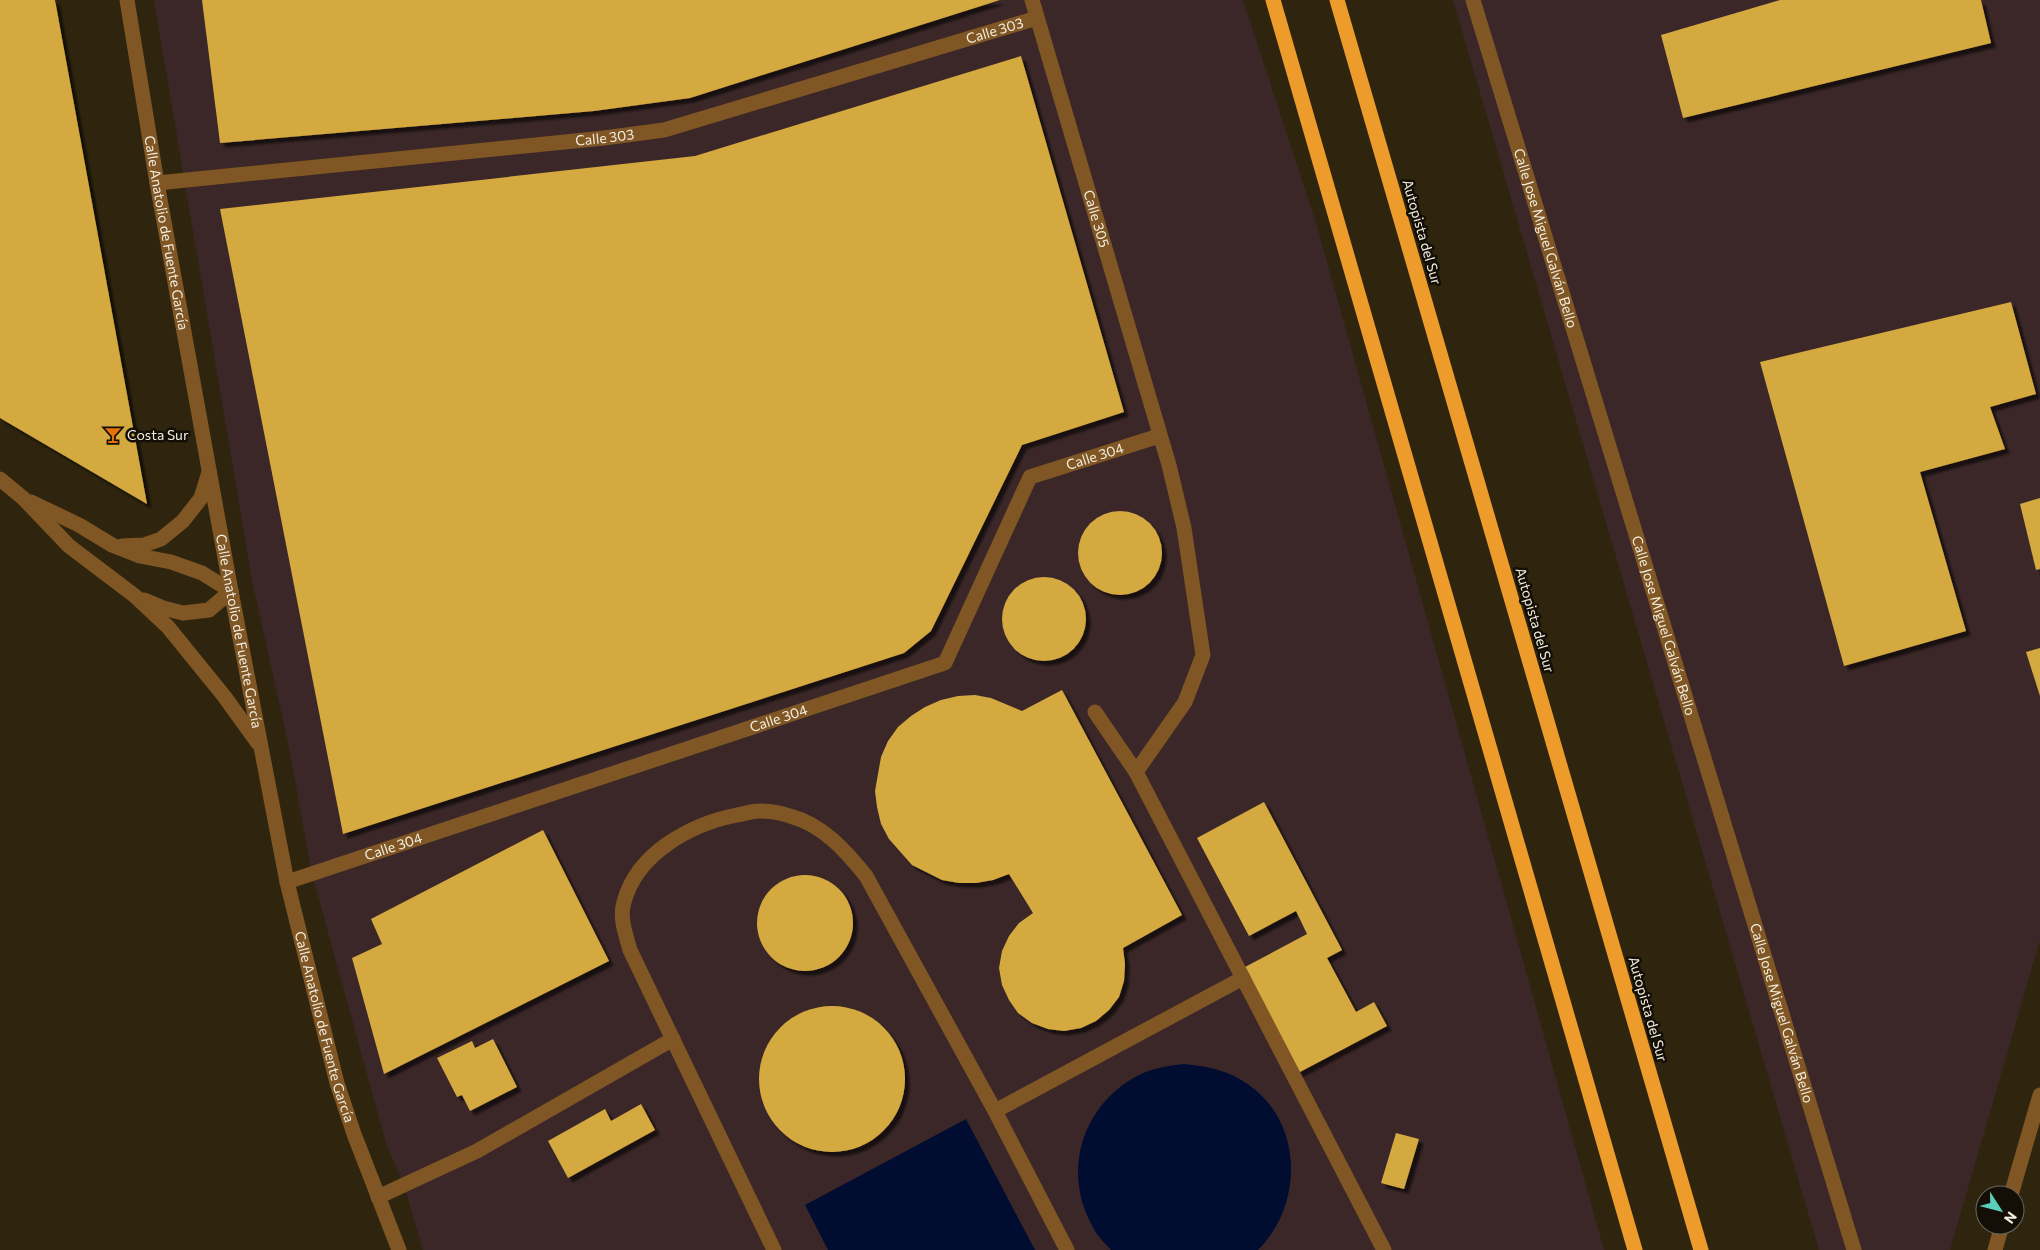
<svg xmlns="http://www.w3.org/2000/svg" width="2040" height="1250" font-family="Commissioner,sans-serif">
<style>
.industrial{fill:#3b2728}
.water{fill:#000d30}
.building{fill:#d4a940;filter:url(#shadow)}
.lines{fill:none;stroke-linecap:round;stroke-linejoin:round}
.minor{stroke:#7f5624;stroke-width:15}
.highway{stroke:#ed9c2c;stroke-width:15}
.labels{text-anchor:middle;stroke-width:5;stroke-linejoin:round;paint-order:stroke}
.street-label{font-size:14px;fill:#f3eddf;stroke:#130f06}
.poi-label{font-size:14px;fill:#f3eddf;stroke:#130f06;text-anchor:start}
</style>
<defs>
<filter id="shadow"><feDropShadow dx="4.5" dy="4.5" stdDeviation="1" flood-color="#0009"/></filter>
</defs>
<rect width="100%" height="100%" fill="#2f250e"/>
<!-- industrial -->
<g class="industrial">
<polygon points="154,0 1243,0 1316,223 1604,1250 423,1250 404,1185 386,1143 312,874 289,748 252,580"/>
<polygon points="1453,0 2040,0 2040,940 1950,1250 1819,1250"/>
</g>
<!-- water -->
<g class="water">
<path d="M1184,1064C1208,1066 1230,1071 1249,1085C1304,1124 1303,1205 1258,1250H1111C1105,1243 1098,1237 1094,1229C1061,1174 1081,1106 1137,1076C1152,1068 1168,1066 1184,1064Z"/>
<polygon points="966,1119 1035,1250 828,1250 805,1205"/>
</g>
<!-- building -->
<g class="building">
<polygon points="0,0 55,0 147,504 0,418"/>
<polygon points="202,0 1000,0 690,98 594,111 220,143"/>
<polygon points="1780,0 1981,0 1991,43 1683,118 1661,35"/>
<polygon points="1021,56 1124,412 1022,445 931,631 904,653 343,834 220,209 695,156"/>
<polygon points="2011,302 2036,394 1990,407 2005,449 1920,472 1966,631 1844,666 1760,362"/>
<polygon points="2040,498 2040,569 2036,570 2020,504"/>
<circle cx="1120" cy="553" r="42"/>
<circle cx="1044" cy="619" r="42"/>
<polygon points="2040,648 2040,696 2026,652"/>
<polygon points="1062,690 1182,915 1123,948 1125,964 1124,981 1119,997 1109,1010 1096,1021 1081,1028 1064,1031 1048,1029 1032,1023 1018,1013 1009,1000 1002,985 999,968 1002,951 1009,936 1019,923 1033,913 1009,874 993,880 976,883 959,883 942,880 912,865 889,839 881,824 877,807 875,791 881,757 888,741 898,727 911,716 925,707 941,700 958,696 975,695 991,698 1022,711"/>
<polygon points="1264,802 1342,950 1327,958 1356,1012 1374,1002 1387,1026 1298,1073 1245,967 1307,934 1296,911 1249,936 1197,838"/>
<polygon points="543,830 609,961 384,1074 352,958 382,944 371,919"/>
<circle cx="805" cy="923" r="48"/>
<circle cx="832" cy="1079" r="73"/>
<polygon points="493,1039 517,1087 470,1111 462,1095 457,1097 437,1058 472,1041 475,1048"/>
<polygon points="641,1104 655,1130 568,1178 548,1141 605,1109 611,1121"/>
<polygon points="1396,1133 1419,1139 1404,1189 1381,1183"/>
</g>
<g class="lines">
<!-- minor -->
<g class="minor">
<path id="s1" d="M127,0L157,183L231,591L287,882L337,1083L354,1134L399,1250"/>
<path id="s2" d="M1032,0L1169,465L1184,528L1203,655L1185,702L1136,772"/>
<path id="s3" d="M1473,0L1854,1250"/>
<path id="s4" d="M157,183L604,138L664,130L1037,18"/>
<polyline points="0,479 23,498 69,546 135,596 168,627 224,696 258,743"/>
<polyline points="31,502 79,525 112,545 140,556 171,562 202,573 231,591"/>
<polyline points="122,546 144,545 161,539 183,521 201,498 209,472"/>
<polyline points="144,600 163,608 183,613 209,610 231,591"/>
<polyline points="1095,712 1136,772 1384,1250"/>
<path id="s5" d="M287,882L945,663L1030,477L1159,436"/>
<polyline points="995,1111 1243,978"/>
<polyline points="2011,1195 2040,1095"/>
<polyline points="378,1197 477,1151 673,1039"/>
<path d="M774,1250L630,950C626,935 619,918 624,902C637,853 691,824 737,815C744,814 752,811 759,811C769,811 781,813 790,816C823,825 845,850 866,876L995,1111L1067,1250"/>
<polyline points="1995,1250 2002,1225"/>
</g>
<!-- highway -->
<g class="highway">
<polyline points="1273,0 1635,1250"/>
<polyline points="1337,0 1701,1250"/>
</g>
</g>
<!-- icons -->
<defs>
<g id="bar-bare" transform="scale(1.35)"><path d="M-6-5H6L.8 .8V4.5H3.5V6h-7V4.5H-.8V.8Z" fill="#e8710a" stroke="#130f06" stroke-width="2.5" paint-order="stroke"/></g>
</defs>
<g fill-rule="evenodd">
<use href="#bar-bare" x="113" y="435"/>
</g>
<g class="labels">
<!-- street labels -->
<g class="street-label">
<text dy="5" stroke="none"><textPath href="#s4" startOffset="855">Calle 303</textPath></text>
<text dy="5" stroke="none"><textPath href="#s4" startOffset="450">Calle 303</textPath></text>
<text dy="5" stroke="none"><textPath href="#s2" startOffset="228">Calle 305</textPath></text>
<text transform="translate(1422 232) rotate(74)" y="5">Autopista del Sur</text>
<text dy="5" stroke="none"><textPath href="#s1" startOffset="236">Calle Anatolio de Fuente García</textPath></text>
<text dy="5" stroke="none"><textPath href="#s3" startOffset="249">Calle Jose Miguel Galván Bello</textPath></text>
<text dy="5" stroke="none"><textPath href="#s5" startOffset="966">Calle 304</textPath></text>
<text transform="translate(1535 620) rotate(74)" y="5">Autopista del Sur</text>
<text dy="5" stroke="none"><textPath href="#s3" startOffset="654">Calle Jose Miguel Galván Bello</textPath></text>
<text dy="5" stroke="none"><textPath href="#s1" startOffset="641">Calle Anatolio de Fuente García</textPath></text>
<text dy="5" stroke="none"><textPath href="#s5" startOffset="518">Calle 304</textPath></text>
<text dy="5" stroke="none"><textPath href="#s5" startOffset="112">Calle 304</textPath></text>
<text transform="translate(1648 1009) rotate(74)" y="5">Autopista del Sur</text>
<text dy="5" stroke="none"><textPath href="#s3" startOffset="1059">Calle Jose Miguel Galván Bello</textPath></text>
<text dy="5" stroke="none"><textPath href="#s1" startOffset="1046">Calle Anatolio de Fuente García</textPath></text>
</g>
<!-- poi labels -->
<g class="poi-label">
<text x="127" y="440">Costa Sur</text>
</g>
</g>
<!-- north arrow -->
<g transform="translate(2000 1210) rotate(126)"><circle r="24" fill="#130f06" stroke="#6d685d"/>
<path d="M0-4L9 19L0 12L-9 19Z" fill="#5bcebb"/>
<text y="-8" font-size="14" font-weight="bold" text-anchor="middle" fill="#f3eddf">N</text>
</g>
</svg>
